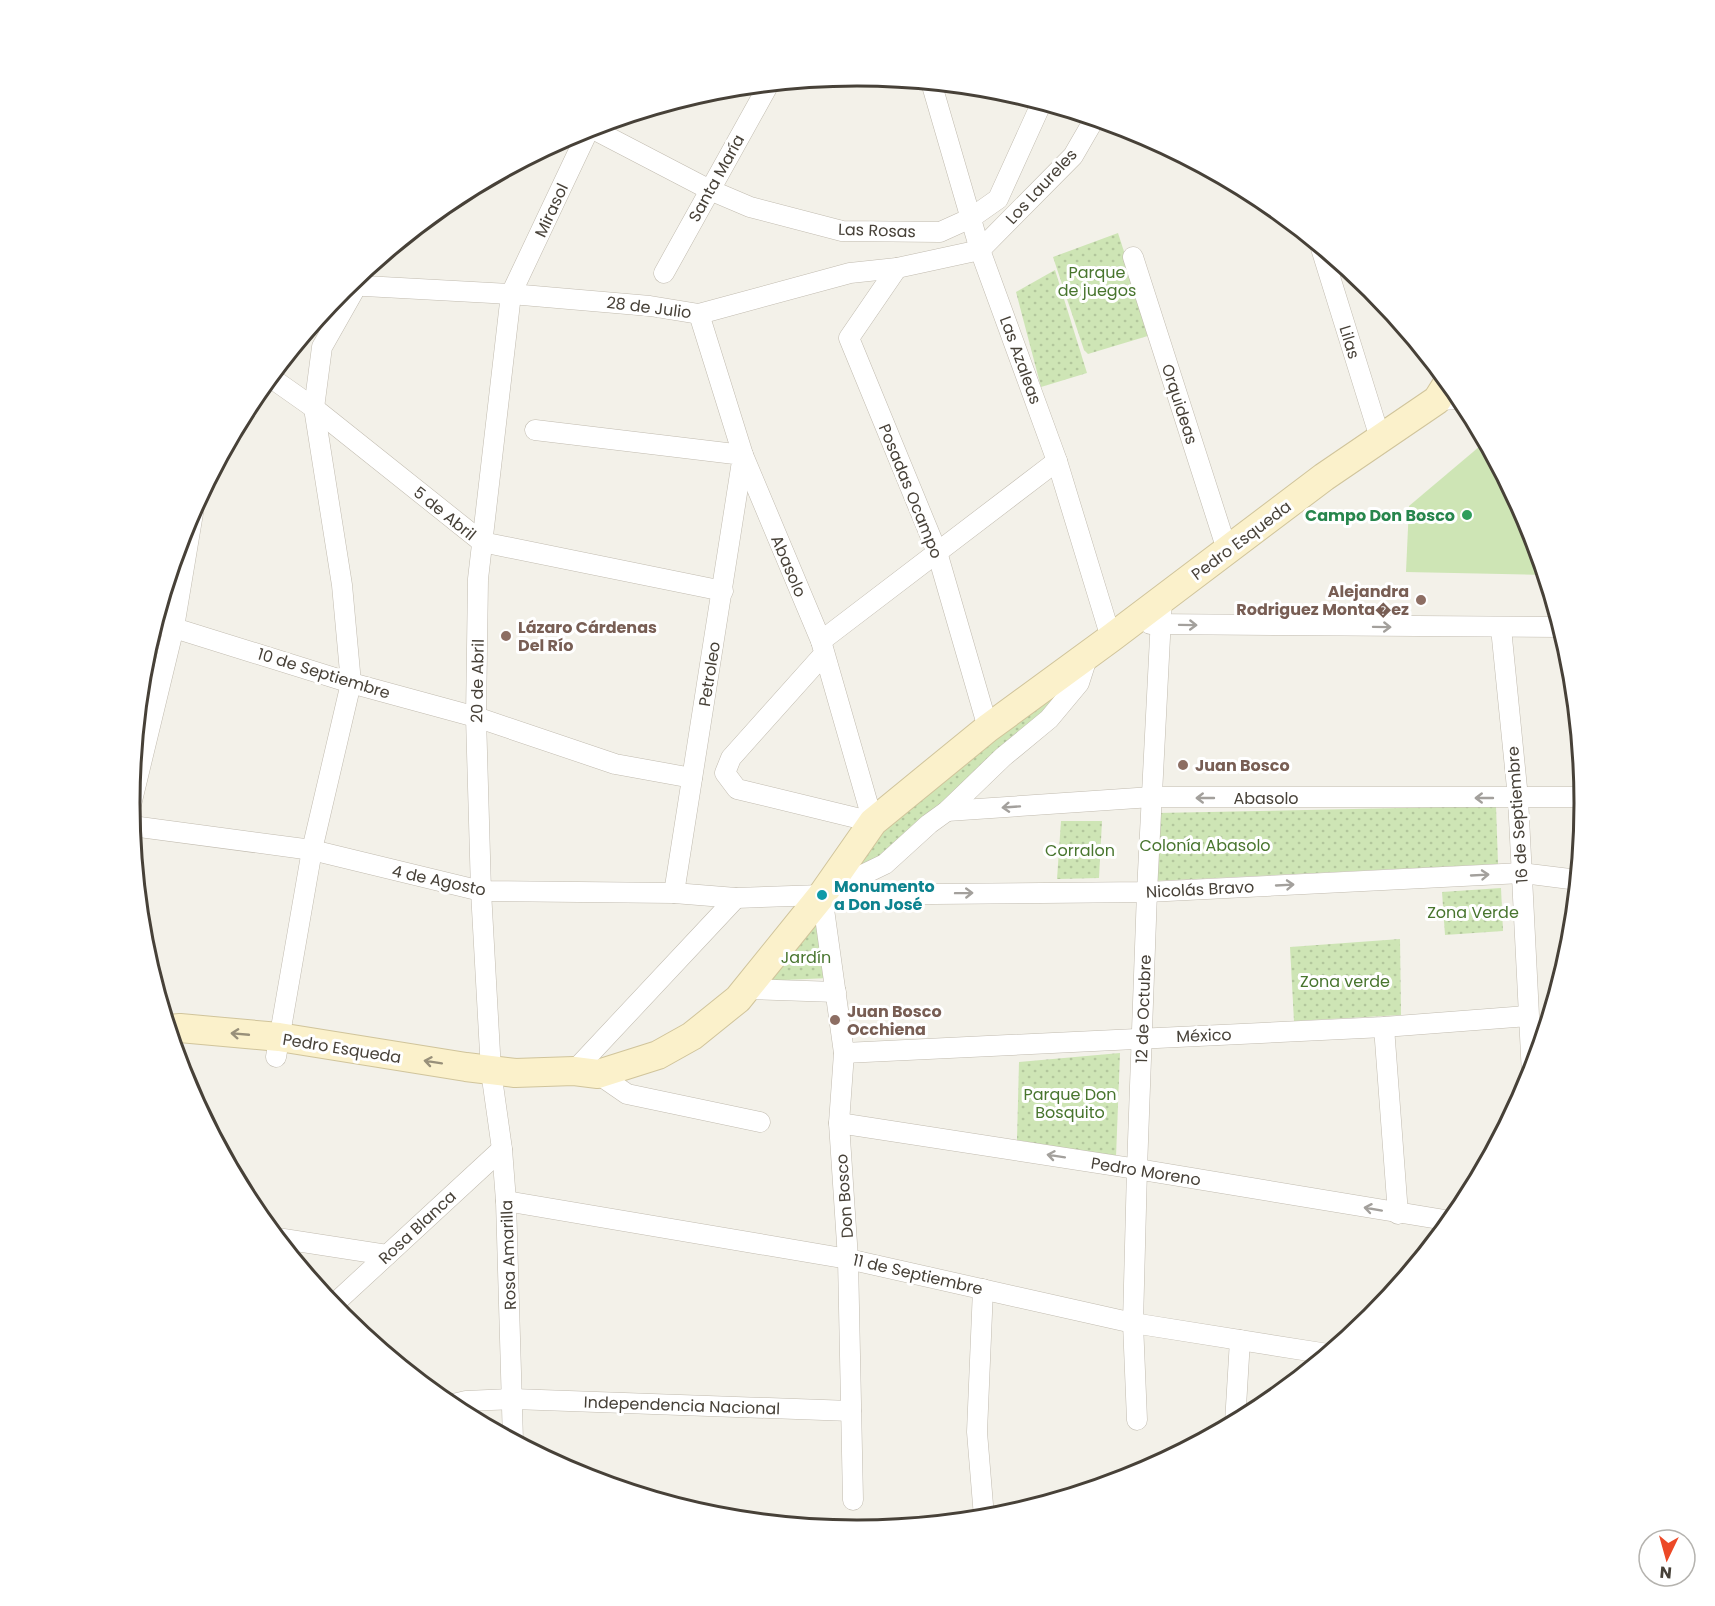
<svg xmlns="http://www.w3.org/2000/svg" width="1715" height="1606" font-family="Poppins,sans-serif">
<style>
.green{fill:#cee5b5}
.park{fill:url(#park-dots)}
.lines{fill:none;stroke-linecap:round;stroke-linejoin:round}
.street-casing{stroke:#c1bbaf;stroke-width:21}
.secondary-casing{stroke:#d0c49b;stroke-width:30}
.street{stroke:#fff;stroke-width:20}
.secondary{stroke:#fbf1cb;stroke-width:28}
.oneway{stroke:#a3a09c}
.oneway2{stroke:#98907a}
.leisure-dot{fill:#2e9e5b;stroke:#fff;stroke-width:2}
.education-dot{fill:#8d6e63;stroke:#fff;stroke-width:2}
.culture-dot{fill:#0f9aa8;stroke:#fff;stroke-width:2}
.labels{text-anchor:middle;stroke-width:6;stroke-linejoin:round;paint-order:stroke}
.street-label{font-size:16px;fill:#474138;stroke:#fff}
.park-label{font-size:16px;fill:#48752e;stroke:#fff}
.leisure-label{font-size:16px;font-weight:bold;fill:#27864d;stroke:#fff;text-anchor:end}
.education-label{font-size:16px;font-weight:bold;fill:#785e54;stroke:#fff;text-anchor:start}
.culture-label{font-size:16px;font-weight:bold;fill:#0d838f;stroke:#fff;text-anchor:start}
.rim{fill:none;stroke:#474138;stroke-width:3}
</style>
<defs>
<pattern id="park-dots" width="8" height="8" patternUnits="userSpaceOnUse" patternTransform="scale(1.5)"><rect width="8" height="8" fill="#cee5b5"/><path d="M2 2h.1M6 6h.1" fill="none" stroke="#b2c69c" stroke-width="1.8" stroke-linecap="round"/></pattern>
</defs>
<rect width="100%" height="100%" fill="#f3f1e9"/>
<!-- green -->
<polygon class="green" points="1486,441 1530,525 1545,575 1406,572 1409,506"/>
<!-- park -->
<g class="park">
<polygon points="1118,233 1151,335 1088,354 1084,350 1053,257"/>
<polygon points="1055,270 1087,373 1041,387 1016,292"/>
<polygon points="1064,693 883,861 840,878 860,846 1037,702"/>
<polygon points="1496,806 1498,864 1153,881 1157,813"/>
<polygon points="1061,821 1102,821 1099,878 1057,879"/>
<polygon points="1501,888 1503,931 1445,935 1442,892"/>
<polygon points="818,912 829,978 762,981"/>
<polygon points="1400,939 1401,1015 1294,1021 1290,947"/>
<polygon points="1120,1053 1116,1157 1017,1140 1019,1062"/>
</g>
<g class="lines">
<!-- street casing -->
<g class="street-casing">
<g id="street">
<polyline points="931,82 980,250 1057,461 1111,638"/>
<polyline points="589,127 710,190 750,207 842,231 940,232 971,218 998,199 1042,102"/>
<polyline points="1320,245 1380,438"/>
<polyline points="1133,257 1227,550"/>
<polyline points="897,268 849,338 937,552 988,728"/>
<polyline points="664,273 769,84"/>
<polyline points="346,285 511,294 650,306 699,314 850,273 897,268 980,250 1073,156 1095,118"/>
<polyline points="699,314 743,455 821,641 873,822 737,789 725,773 731,758 824,654"/>
<polyline points="270,377 314,408 482,542 723,591"/>
<polyline points="1437,400 1463,399"/>
<polyline points="535,430 743,455 674,893"/>
<polyline points="155,622 351,683 476,717 615,764 692,778"/>
<polyline points="1150,624 1561,627"/>
<polyline points="1501,628 1518,798 1532,1075"/>
<polyline points="821,641 1057,461"/>
<polyline points="130,809 174,627 194,507"/>
<polyline points="947,811 1152,797 1585,797"/>
<polyline points="132,826 312,850 481,891 674,893 736,898 822,895 1147,892 1522,873 1578,880"/>
<polyline points="827,892 885,864 929,824 947,811 1003,757 1049,719 1079,683 1088,655"/>
<polyline points="822,895 844,1053 839,1123 848,1259 853,1500"/>
<polyline points="746,989 836,992"/>
<polyline points="1384,1027 1398,1214"/>
<polyline points="844,1053 1384,1027 1528,1016"/>
<polyline points="276,1057 312,850 351,683 342,585 314,408 322,347 356,287"/>
<polyline points="574,1071 736,898"/>
<polyline points="598,1074 627,1094 760,1122"/>
<polyline points="839,1123 1137,1169 1451,1221"/>
<polyline points="506,1201 848,1259 1133,1323 1328,1354"/>
<polyline points="277,1238 387,1255"/>
<polyline points="983,1289 977,1432 984,1517"/>
<polyline points="333,1305 502,1149"/>
<polyline points="449,1405 466,1401 513,1399 851,1411"/>
<polyline points="1137,1420 1133,1323 1137,1169 1147,892 1162,598"/>
<polyline points="1235,1423 1240,1340"/>
<polyline points="513,1441 506,1201 502,1149 491,1071 481,891 476,717 478,579 511,294 590,127"/>
</g>
</g>
<!-- secondary casing -->
<g class="secondary-casing">
<polyline id="secondary" points="169,1029 180,1028 279,1037 466,1067 515,1073 574,1071 598,1074 658,1055 692,1036 738,999 822,895 873,822 988,728 1111,638 1324,477 1437,400 1449,381"/>
</g>
<!-- street -->
<use href="#street" class="street"/>
<!-- secondary -->
<use href="#secondary" class="secondary"/>
</g>
<!-- one-way arrows -->
<defs><path id="oneway-shaft" d="M-6 0H5M1.5-3L5.5 0L1.5 3" fill="none" stroke-width="1.6" stroke-linecap="round" stroke-linejoin="round" transform="scale(1.5)"/></defs>
<g class="oneway">
<use href="#oneway-shaft" transform="translate(1188 625) rotate(1)"/>
<use href="#oneway-shaft" transform="translate(1382 627) rotate(1)"/>
<use href="#oneway-shaft" transform="translate(1205 798) rotate(-180)"/>
<use href="#oneway-shaft" transform="translate(1484 798) rotate(180)"/>
<use href="#oneway-shaft" transform="translate(1011 807) rotate(176)"/>
<use href="#oneway-shaft" transform="translate(1480 875) rotate(-3)"/>
<use href="#oneway-shaft" transform="translate(1285 885) rotate(-3)"/>
<use href="#oneway-shaft" transform="translate(964 893) rotate(-1)"/>
<use href="#oneway-shaft" transform="translate(1056 1156) rotate(-171)"/>
<use href="#oneway-shaft" transform="translate(1373 1209) rotate(-170)"/>
</g>
<g class="oneway2">
<use href="#oneway-shaft" transform="translate(240 1034) rotate(-175)"/>
<use href="#oneway-shaft" transform="translate(433 1062) rotate(-171)"/>
</g>
<!-- markers -->
<circle class="leisure-dot" cx="1467" cy="515" r="6"/>
<g class="education-dot">
<circle cx="1421" cy="600" r="6"/>
<circle cx="506" cy="636" r="6"/>
<circle cx="1183" cy="765" r="6"/>
<circle cx="835" cy="1020" r="6"/>
</g>
<circle class="culture-dot" cx="822" cy="895" r="6"/>
<g class="labels">
<!-- street labels -->
<g class="street-label">
<text transform="translate(716 178) rotate(-61)" y="6">Santa María</text>
<text transform="translate(1041 186) rotate(-47)" y="6">Los Laureles</text>
<text transform="translate(551 210) rotate(-65)" y="6">Mirasol</text>
<text transform="translate(877 230) rotate(2)" y="6">Las Rosas</text>
<text transform="translate(649 307) rotate(7)" y="6">28 de Julio</text>
<text transform="translate(1350 342) rotate(73)" y="6">Lilas</text>
<text transform="translate(1021 360) rotate(70)" y="6">Las Azaleas</text>
<text transform="translate(1180 404) rotate(72)" y="6">Orquideas</text>
<text transform="translate(911 491) rotate(68)" y="6">Posadas Ocampo</text>
<text transform="translate(445 513) rotate(39)" y="6">5 de Abril</text>
<text transform="translate(1241 540) rotate(-37)" y="6">Pedro Esqueda</text>
<text transform="translate(789 566) rotate(67)" y="6">Abasolo</text>
<text transform="translate(324 673) rotate(17)" y="6">10 de Septiembre</text>
<text transform="translate(709 674) rotate(-81)" y="6">Petroleo</text>
<text transform="translate(477 681) rotate(-89)" y="6">20 de Abril</text>
<text x="1266" y="804">Abasolo</text>
<text transform="translate(1517 815) rotate(-94)" y="6">16 de Septiembre</text>
<text transform="translate(439 880) rotate(12)" y="6">4 de Agosto</text>
<text transform="translate(1200 889) rotate(-3)" y="6">Nicolás Bravo</text>
<text transform="translate(1143 1009) rotate(-88)" y="6">12 de Octubre</text>
<text transform="translate(1204 1035) rotate(-2)" y="6">México</text>
<text transform="translate(342 1048) rotate(9)" y="6">Pedro Esqueda</text>
<text transform="translate(1146 1171) rotate(9)" y="6">Pedro Moreno</text>
<text transform="translate(844 1196) rotate(-94)" y="6">Don Bosco</text>
<text transform="translate(417 1227) rotate(-43)" y="6">Rosa Blanca</text>
<text transform="translate(508 1255) rotate(-92)" y="6">Rosa Amarilla</text>
<text transform="translate(918 1274) rotate(13)" y="6">11 de Septiembre</text>
<text transform="translate(682 1405) rotate(2)" y="6">Independencia Nacional</text>
</g>
<!-- park labels -->
<g class="park-label">
<text x="1097" y="278">Parque<tspan x="1097" dy="18">de juegos</tspan></text>
<text x="1205" y="851">Colonía Abasolo</text>
<text x="1080" y="856">Corralon</text>
<text x="1473" y="918">Zona Verde</text>
<text x="806" y="963">Jardín</text>
<text x="1345" y="987">Zona verde</text>
<text x="1070" y="1100">Parque Don<tspan x="1070" dy="18">Bosquito</tspan></text>
</g>
<!-- leisure labels -->
<g class="leisure-label">
<text x="1455" y="521">Campo Don Bosco</text>
</g>
<!-- education labels -->
<g class="education-label">
<text x="1409" y="597" text-anchor="end">Alejandra<tspan x="1409" dy="18">Rodriguez Monta�ez</tspan></text>
<text x="518" y="633">Lázaro Cárdenas<tspan x="518" dy="18">Del Río</tspan></text>
<text x="1195" y="771">Juan Bosco</text>
<text x="847" y="1017">Juan Bosco<tspan x="847" dy="18">Occhiena</tspan></text>
</g>
<!-- culture labels -->
<g class="culture-label">
<text x="834" y="892">Monumento<tspan x="834" dy="18">a Don José</tspan></text>
</g>
</g>
<!-- crop -->
<path d="M0 0H1715V1606H0ZM140 803a717 717 0 1 1 1434 0a717 717 0 1 1-1434 0Z" fill="#fff" fill-rule="evenodd"/>
<path class="rim" d="M140 803a717 717 0 1 1 1434 0a717 717 0 1 1-1434 0Z"/>
<!-- north arrow -->
<g transform="translate(1667 1558) rotate(185)"><circle r="28" fill="#ffffff" stroke="#b5b3af" stroke-width="1.5"/>
<path d="M0-4.5L10 22L0 15L-10 22Z" fill="#ec4927"/>
<text y="-9" font-size="16" font-weight="bold" text-anchor="middle" fill="#474138">N</text>
</g>
</svg>
